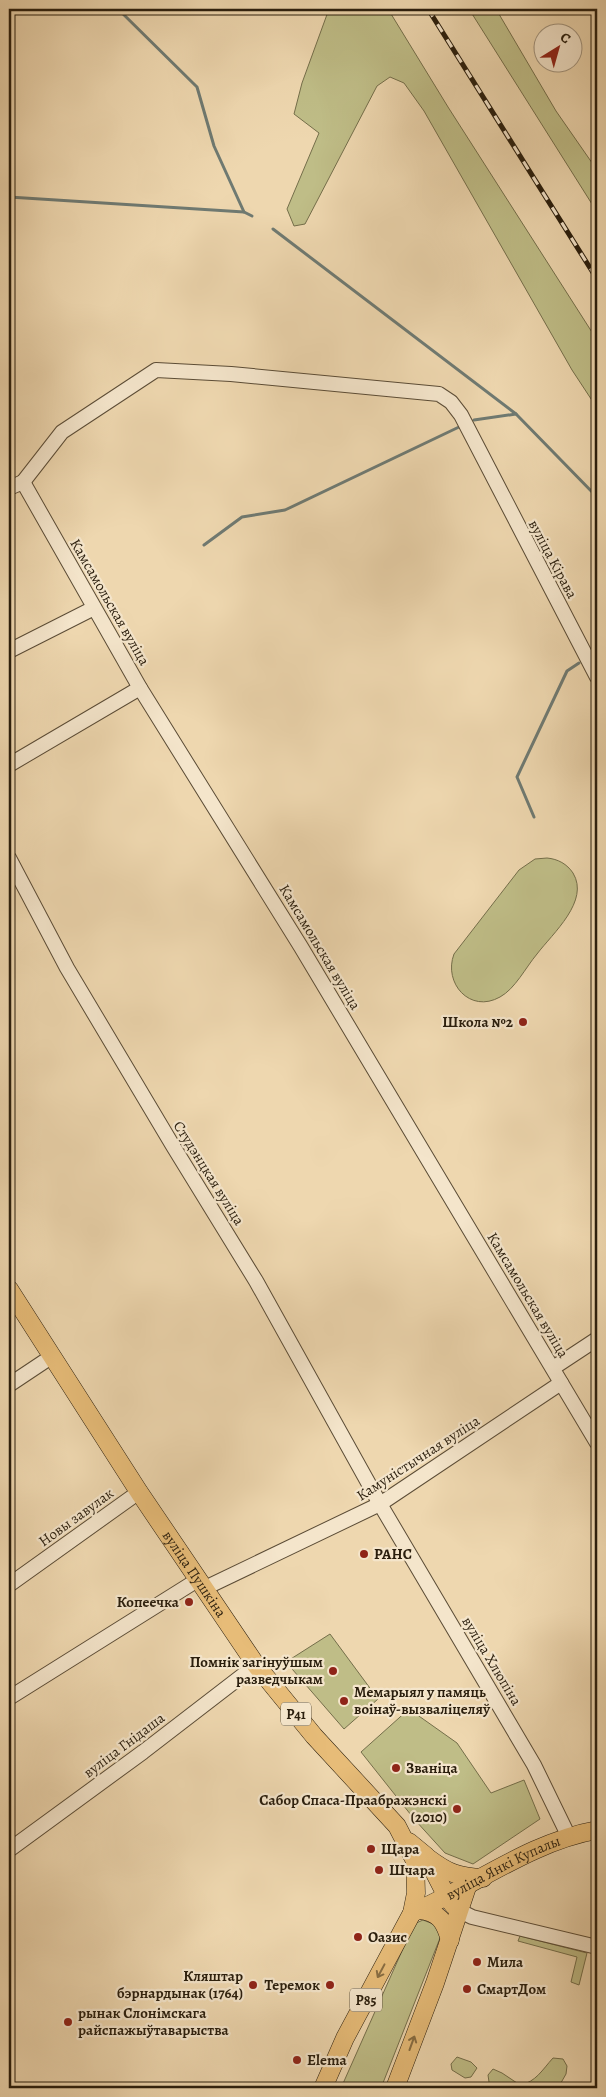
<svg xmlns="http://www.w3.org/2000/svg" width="606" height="2097" font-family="Alegreya,serif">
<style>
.green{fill:#bfbd87;stroke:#746e4a}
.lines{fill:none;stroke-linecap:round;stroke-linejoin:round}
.stream{stroke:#6f7a72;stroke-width:3}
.minor-casing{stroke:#5b4c36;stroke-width:16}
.major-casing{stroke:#2a1e0d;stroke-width:19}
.minor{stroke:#f4e5cb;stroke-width:14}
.major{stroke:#e7bc78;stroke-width:18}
.rail-casing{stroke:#2a1e0d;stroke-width:5}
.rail{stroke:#f4e5cb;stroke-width:3;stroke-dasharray:9;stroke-linecap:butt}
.oneway{stroke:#886d42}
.poi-dot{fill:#8f2418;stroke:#f4e5cb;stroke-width:2}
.labels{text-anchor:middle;stroke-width:4.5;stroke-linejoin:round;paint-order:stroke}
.shield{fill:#f4e5cb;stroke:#675a46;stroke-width:1}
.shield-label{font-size:14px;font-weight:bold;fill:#2a1e0d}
.street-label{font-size:15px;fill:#2a1e0d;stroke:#f4e5cb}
.poi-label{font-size:15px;font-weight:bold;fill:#2a1e0d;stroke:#f4e5cb;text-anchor:start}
</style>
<rect width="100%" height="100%" fill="#eed7af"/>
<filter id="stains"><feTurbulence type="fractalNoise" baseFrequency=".004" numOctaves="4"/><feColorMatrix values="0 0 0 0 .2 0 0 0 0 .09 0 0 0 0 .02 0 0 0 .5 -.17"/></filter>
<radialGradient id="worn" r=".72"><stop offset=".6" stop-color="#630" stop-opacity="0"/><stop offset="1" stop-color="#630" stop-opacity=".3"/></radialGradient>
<!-- green -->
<g class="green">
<polygon points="329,9 388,9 448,107 597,340 597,408 572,370 424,111 404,83 390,77 377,86 305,224 294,226 287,209 319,133 294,114 302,83"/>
<polygon points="469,9 496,9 556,111 597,170 597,212"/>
<path d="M547,858C558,859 567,864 573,873C590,901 553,933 537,954C526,967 515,989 500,997C470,1014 443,983 454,954L519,870L535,859Z"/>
<polygon points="330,1634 378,1699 344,1729 286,1662"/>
<polygon points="409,1709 457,1743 491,1793 524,1780 540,1819 473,1864 445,1853 415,1820 361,1752"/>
<polygon points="423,1920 436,1925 442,1933 381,2088 341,2088 414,1924"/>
<polygon points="520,1936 587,1953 579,1985 571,1982 577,1957 518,1941"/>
<polygon points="457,2057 471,2062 477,2068 471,2077 465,2078 452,2070 451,2064"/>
<path d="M553,2058L563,2059L567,2066L566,2074L558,2088H494L489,2082L488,2075L493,2069L502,2073L520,2085C536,2082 542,2070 553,2058Z"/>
</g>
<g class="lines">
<!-- stream -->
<g class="stream">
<polyline points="118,9 197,87 214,146 244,212"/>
<polyline points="9,197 244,212 252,216"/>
<polyline points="273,229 516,414 597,497"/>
<polyline points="474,420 516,414"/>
<polyline points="204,545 242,517 285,510 459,427"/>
<polyline points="534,817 517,777 567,671 579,663"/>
</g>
<!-- minor casing -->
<g class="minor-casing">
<g id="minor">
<polyline points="23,482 62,432 156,370 231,374 439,394 451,402 461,415 597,677"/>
<polyline points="9,488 23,482 140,688 301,947 597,1443"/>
<polyline points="9,651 94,608"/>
<polyline points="9,765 140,688"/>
<polyline points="9,858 67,968 173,1146 256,1281 380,1504 534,1765 569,1837"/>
<polyline points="553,1368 597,1339"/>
<polyline points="9,1385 51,1357"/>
<polyline points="9,1585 139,1492"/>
<polyline points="205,1588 380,1504 561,1383"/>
<polyline points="9,1698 199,1579"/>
<polyline points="9,1850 143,1752 256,1665"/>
<polyline points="458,1910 472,1917 597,1947"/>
</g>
</g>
<!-- major casing -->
<g class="major-casing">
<g id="major">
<path id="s1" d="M9,1289L139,1492L256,1665L314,1736L397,1826L415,1861L416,1893L412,1913L345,2038L323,2088"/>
<polyline points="409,1842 426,1856 447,1897 454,1906"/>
<path d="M428,1858C448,1873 458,1877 483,1878"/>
<path d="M420,1910C439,1912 445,1922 450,1940"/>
<path id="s2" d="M412,1913C474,1886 530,1842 597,1830"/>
<polyline points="395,2088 435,1983 467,1887"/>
</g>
</g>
<!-- minor -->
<use href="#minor" class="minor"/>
<!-- major -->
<use href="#major" class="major"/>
<!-- rail casing -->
<g class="rail-casing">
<polyline id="rail" points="428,9 597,279"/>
</g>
<!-- rail -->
<use href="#rail" class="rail"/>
</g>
<!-- one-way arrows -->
<defs><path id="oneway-shaft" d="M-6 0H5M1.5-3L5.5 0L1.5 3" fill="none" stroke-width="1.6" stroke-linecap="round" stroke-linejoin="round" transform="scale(1.25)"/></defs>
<g class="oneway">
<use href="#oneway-shaft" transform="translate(381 1971) rotate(118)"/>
<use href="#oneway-shaft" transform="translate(412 2043) rotate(-70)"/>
</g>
<!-- markers -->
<g class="poi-dot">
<circle cx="523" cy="1022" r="5"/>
<circle cx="364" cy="1554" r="5"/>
<circle cx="189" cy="1602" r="5"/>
<circle cx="333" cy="1671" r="5"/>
<circle cx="344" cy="1701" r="5"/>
<circle cx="396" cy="1768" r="5"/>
<circle cx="457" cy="1809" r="5"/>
<circle cx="371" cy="1849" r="5"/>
<circle cx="379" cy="1870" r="5"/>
<circle cx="358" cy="1937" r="5"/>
<circle cx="477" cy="1962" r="5"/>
<circle cx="253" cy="1985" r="5"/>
<circle cx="330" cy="1985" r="5"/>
<circle cx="467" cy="1989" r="5"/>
<circle cx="68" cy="2022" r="5"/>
<circle cx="297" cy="2060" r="5"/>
</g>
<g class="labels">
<!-- shield labels -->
<g class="shield">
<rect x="281" y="1702.5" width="30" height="23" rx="4"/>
<rect x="350" y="1988.5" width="32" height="23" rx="4"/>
</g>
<g class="shield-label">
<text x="296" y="1719">Р41</text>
<text x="366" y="2005">Р85</text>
</g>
<!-- street labels -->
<g class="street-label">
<text transform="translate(553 559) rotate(62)" y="5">вуліца Кірава</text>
<text transform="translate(110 602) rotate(60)" y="5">Камсамольская вуліца</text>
<text transform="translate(320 947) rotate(59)" y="5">Камсамольская вуліца</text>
<text transform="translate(209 1173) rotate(58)" y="5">Студэнцкая вуліца</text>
<text transform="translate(528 1295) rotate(59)" y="5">Камсамольская вуліца</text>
<text transform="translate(418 1458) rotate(-33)" y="5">Камуністычная вуліца</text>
<text transform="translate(76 1517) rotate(-36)" y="5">Новы завулак</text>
<text dy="5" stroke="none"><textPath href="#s1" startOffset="340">вуліца Пушкіна</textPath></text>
<text transform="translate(492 1661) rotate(59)" y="5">вуліца Хлюпіна</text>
<text transform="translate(124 1745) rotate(-37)" y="5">вуліца Гнідаша</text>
<text dy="5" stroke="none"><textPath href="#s2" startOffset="102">вуліца Янкі Купалы</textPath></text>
</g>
<!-- poi labels -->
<g class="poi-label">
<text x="513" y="1027" text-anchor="end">Школа №2</text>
<text x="374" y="1559">РАНС</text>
<text x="179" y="1607" text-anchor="end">Копеечка</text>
<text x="323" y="1667" text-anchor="end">Помнік загінуўшым<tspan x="323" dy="17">разведчыкам</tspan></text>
<text x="354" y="1697">Мемарыял у памяць<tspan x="354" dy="17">воінаў-вызваліцеляў</tspan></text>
<text x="406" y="1773">Званіца</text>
<text x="447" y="1805" text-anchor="end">Сабор Спаса-Праабражэнскі<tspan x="447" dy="17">(2010)</tspan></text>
<text x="381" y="1854">Щара</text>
<text x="389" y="1875">Шчара</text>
<text x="368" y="1942">Оазис</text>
<text x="487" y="1967">Мила</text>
<text x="243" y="1981" text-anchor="end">Кляштар<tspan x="243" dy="17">бэрнардынак (1764)</tspan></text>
<text x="320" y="1990" text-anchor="end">Теремок</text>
<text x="477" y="1994">СмартДом</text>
<text x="78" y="2018">рынак Слонімскага<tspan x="78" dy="17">райспажыўтаварыства</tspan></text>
<text x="307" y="2065">Elema</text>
</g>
</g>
<!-- margin -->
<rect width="606" height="2097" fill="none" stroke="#eed7af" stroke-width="30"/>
<rect x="10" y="10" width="586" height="2077" fill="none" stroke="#2a1e0d" stroke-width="2.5"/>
<rect x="15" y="15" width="576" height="2067" fill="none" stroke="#2a1e0d"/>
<!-- north arrow -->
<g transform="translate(558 48) rotate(37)"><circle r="24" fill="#f4e5cb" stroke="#a3957f"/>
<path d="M0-4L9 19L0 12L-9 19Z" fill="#8f2418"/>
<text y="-8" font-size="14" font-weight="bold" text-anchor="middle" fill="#2a1e0d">С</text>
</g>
<rect width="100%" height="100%" filter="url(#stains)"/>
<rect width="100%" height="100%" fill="url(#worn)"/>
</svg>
